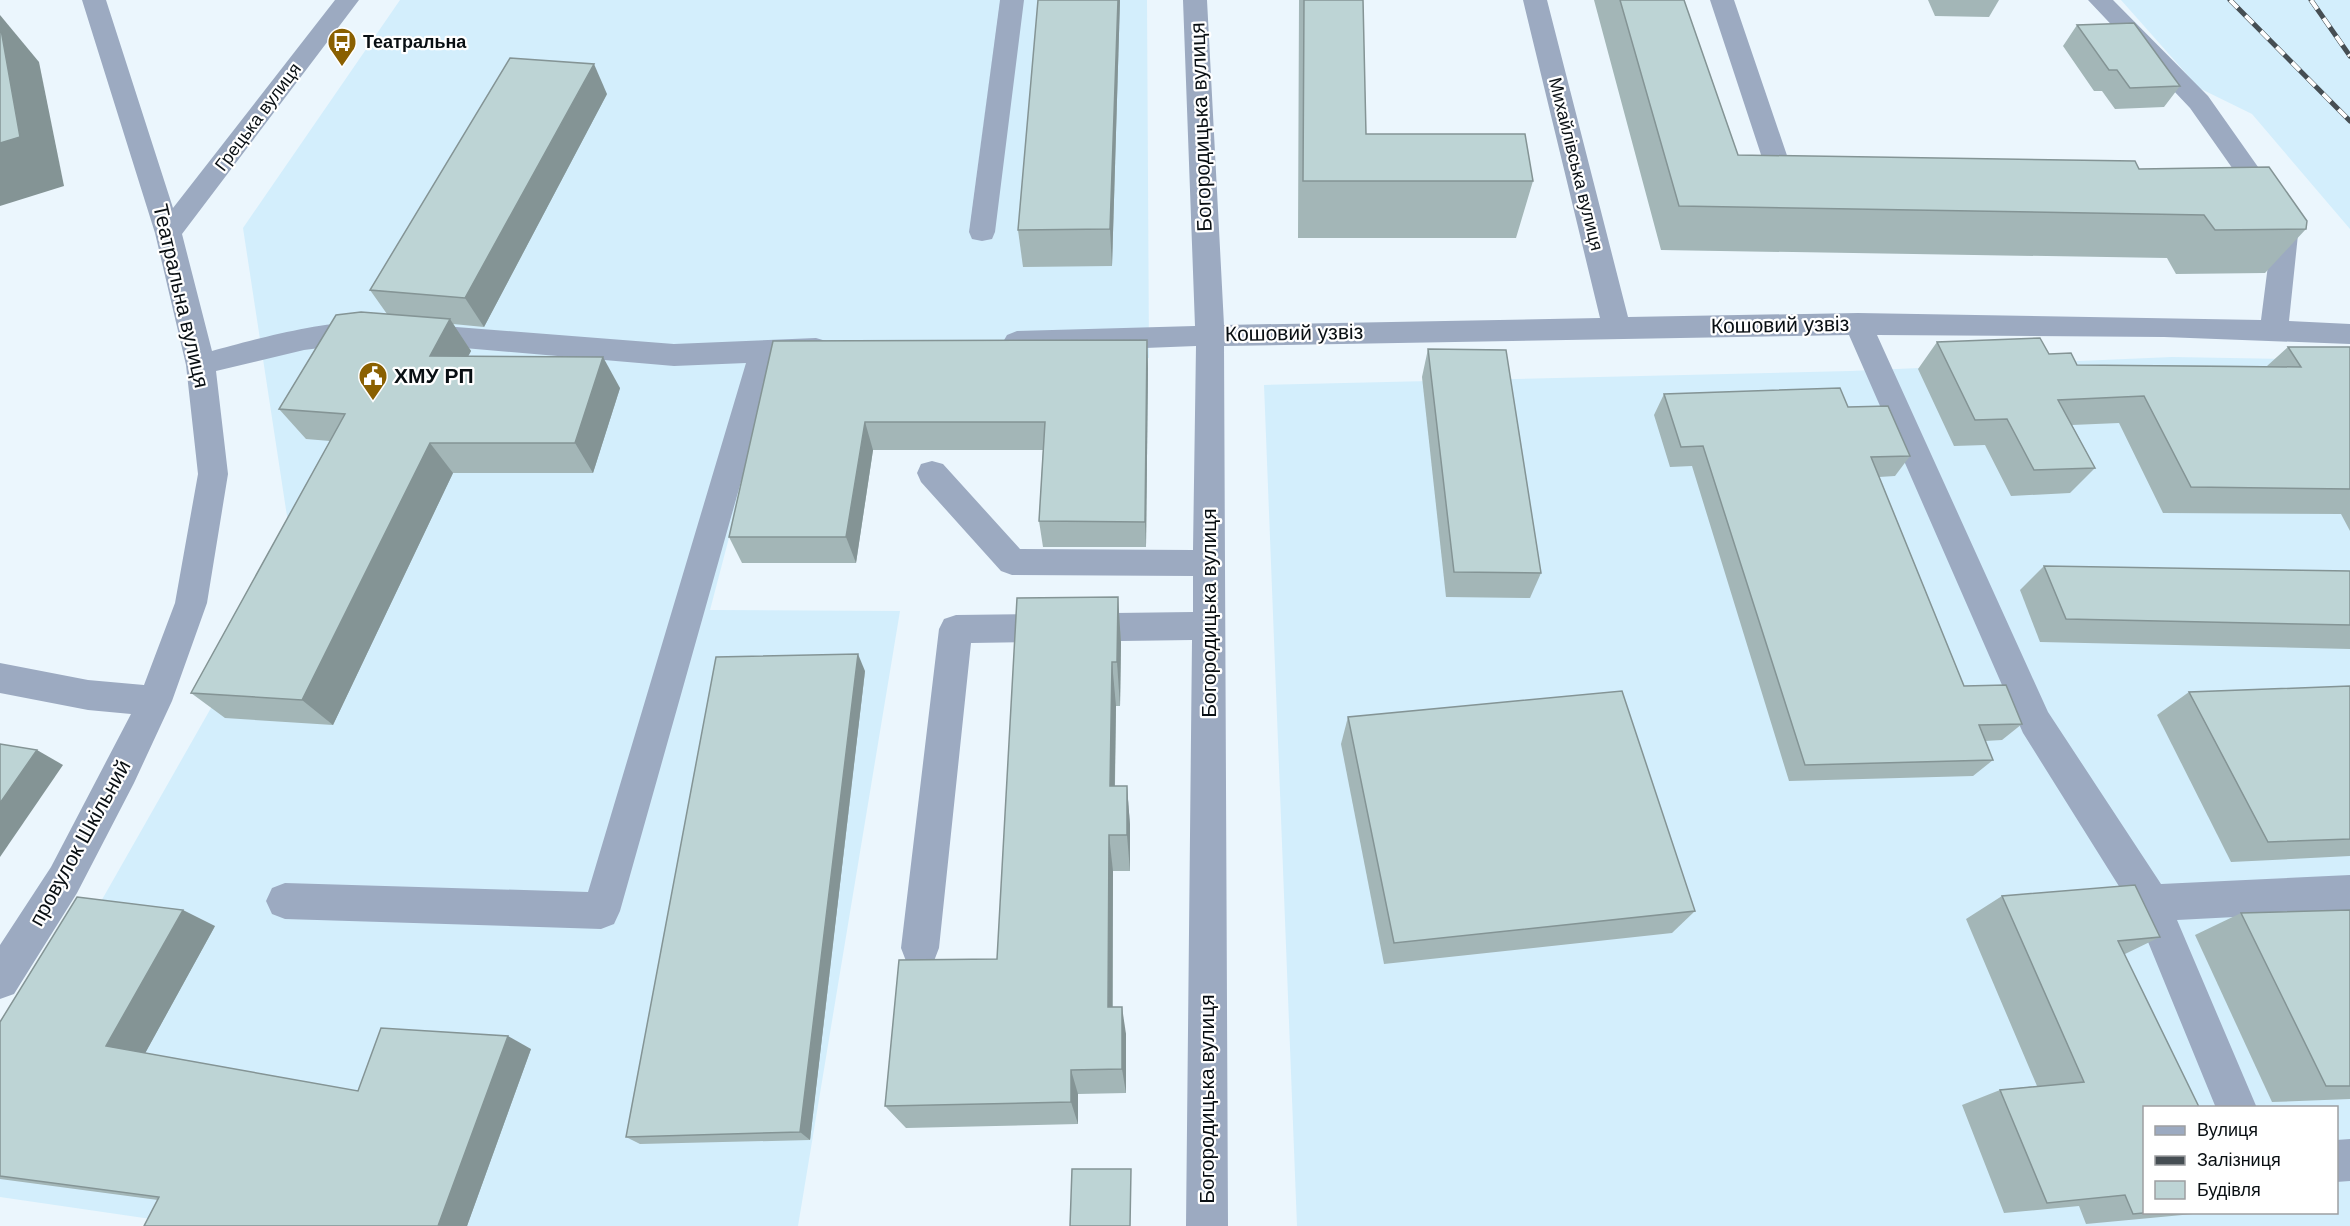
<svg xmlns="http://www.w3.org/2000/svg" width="2350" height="1226" font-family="Helvetica,sans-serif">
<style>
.built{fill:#d3eefc;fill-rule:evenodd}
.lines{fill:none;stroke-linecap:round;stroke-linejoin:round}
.minor{fill:#9caac1;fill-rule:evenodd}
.rail-casing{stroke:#464e53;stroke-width:5}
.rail{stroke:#fff;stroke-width:4;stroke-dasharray:11;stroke-linecap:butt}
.wall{fill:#a3b6b7}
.shaded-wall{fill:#849495}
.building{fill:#bdd4d5;stroke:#849495;stroke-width:1.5}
.labels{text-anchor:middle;stroke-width:4.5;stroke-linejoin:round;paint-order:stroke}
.far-poi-label{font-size:18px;font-weight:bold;fill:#090f13;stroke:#fff;text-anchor:start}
.far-street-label{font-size:18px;fill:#090f13;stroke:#fff}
.street-label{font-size:21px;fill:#090f13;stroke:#fff}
.poi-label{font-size:21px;font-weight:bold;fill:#090f13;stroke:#fff;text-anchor:start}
</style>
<rect width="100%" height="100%" fill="#ebf6fd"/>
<!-- built -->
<g class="built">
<polygon points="400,0 1147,0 1149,358 775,363 710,610 900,611 798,1226 199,1226 0,1197 0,1079 294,562 243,228"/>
<polygon points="2121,0 2350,0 2350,229 2252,114 2199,88"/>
<path d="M2172,357L2350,360V1226H1297L1264,385L1850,371ZM2144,1108H2336V1212H2144Z"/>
</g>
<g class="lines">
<!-- minor -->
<g class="minor">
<path d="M82,0H106L173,208L335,0H359L182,234L212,351C248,341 344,314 377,325L381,332L377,339L367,342L304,350L216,371L228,474L207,603L172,701L134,783L77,893L14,994L0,999V945L51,867L131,714L88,710L0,693V663L88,680L144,685L175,603L198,474L186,365L155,233Z"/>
<polygon points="1000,0 1024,0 995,232 992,239 982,241 972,239 969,232"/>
<polygon points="1183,0 1207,0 1224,325 1600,318 1523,0 1547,0 1628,317 1858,313 2261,320 2273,226 2190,108 2088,0 2113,0 2208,96 2299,225 2289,321 2350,324 2350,344 2164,337 1877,335 2048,712 2161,884 2350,875 2350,911 2177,920 2257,1108 2216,1108 2137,915 2023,733 1849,335 1224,346 1228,1226 1186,1226 1192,640 971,643 939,948 934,961 920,967 906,961 901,948 939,629 944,619 956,615 1193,612 1193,576 1012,575 1001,571 921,482 917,473 921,464 932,461 943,464 1020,549 1193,550 1196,346 1017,353 1007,349 1003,342 1007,335 1017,331 1195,326"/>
<polygon points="1710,0 1734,0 1795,179 1804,182 1808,188 1804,194 1795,197 1776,194 1772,188"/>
<polygon points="418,324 674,344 816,338 826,341 830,349 826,357 816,360 775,361 620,911 614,924 601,929 285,919 272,914 266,901 272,888 285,883 588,892 746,363 674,366 418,344 408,341 404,334 408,327"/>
<polygon points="2350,1139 2350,1181 2336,1182 2336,1140"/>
</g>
<!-- rail casing -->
<g class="rail-casing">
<g id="rail">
<polyline points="2230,0 2350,121"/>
<polyline points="2311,0 2350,56"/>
</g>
</g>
<!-- rail -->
<use href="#rail" class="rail"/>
</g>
<!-- wall -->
<g class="wall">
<polygon points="1120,0 1112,266 1023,267 1018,230"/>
<polygon points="1299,0 1363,0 1366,134 1533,181 1516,238 1298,238"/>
<polygon points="1594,0 1684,0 1738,155 2139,169 2306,229 2265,273 2176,274 2167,258 1661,250"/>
<polygon points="1928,0 1999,0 1989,17 1935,16"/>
<polygon points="2077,25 2180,86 2164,107 2115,109 2102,91 2094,91 2063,46"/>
<polygon points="607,94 484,327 453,324 471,351 468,356 620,388 593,473 453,473 333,725 225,718 191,693 330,441 306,439 279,409 387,314 370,290"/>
<polygon points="1147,340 1148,368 1146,547 1043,547 1039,521 1043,450 873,450 856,563 742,563 729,537 773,341"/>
<polygon points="1937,342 2049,354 2077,365 2267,366 2288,347 2350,347 2350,531 2341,514 2163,513 2119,423 2072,425 2095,468 2070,493 2011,496 1985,445 1954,446 1918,369"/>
<polygon points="1428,349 1541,573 1530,598 1446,597 1422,377"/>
<polygon points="1664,394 1848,407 1910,456 1895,476 1879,477 1964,686 2022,724 2002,740 1985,741 1993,760 1973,776 1789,781 1692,466 1670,467 1654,415"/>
<polygon points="2044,566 2350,571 2350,649 2040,642 2020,590"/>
<polygon points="1118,597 1121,643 1120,706 1116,706 1115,786 1127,786 1130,825 1130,871 1113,871 1113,1007 1126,1034 1126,1093 1078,1094 1078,1124 906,1128 885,1106 997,959"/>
<polygon points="865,671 810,1140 640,1144 626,1137"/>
<polygon points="2350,686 2350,856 2231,862 2157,715 2189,692"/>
<polygon points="1348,717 1695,911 1672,933 1384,964 1341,744"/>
<polygon points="2002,896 2160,937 2125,954 2145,1212 2202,1212 2193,1214 2086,1224 2079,1206 2004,1213 1962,1105 2000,1090 2037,1086 1966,919"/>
<polygon points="2350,910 2350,1099 2272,1102 2195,935 2241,913"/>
<polygon points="215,926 145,1053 358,1091 531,1049 467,1226 144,1226 158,1200 0,1179 0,1022"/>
</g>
<!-- shaded-wall -->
<g class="shaded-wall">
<polygon points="1118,0 1120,0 1112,266 1110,229"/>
<polygon points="0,15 39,62 64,186 0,206"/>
<polygon points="594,64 607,94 484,327 465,298"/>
<polygon points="450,319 471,351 452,387 430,356"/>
<polygon points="1147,340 1148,368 1146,547 1145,522"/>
<polygon points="603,357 620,388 593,473 575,443"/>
<polygon points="865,422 873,450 856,563 846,537"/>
<polygon points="430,443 453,473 333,725 302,700"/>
<polygon points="1118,597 1121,643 1120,706 1117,662"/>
<polygon points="858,654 865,671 810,1140 800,1132"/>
<polygon points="1112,662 1116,706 1114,825 1110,786"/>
<polygon points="37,750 63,765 0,857 0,803"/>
<polygon points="1127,786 1130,825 1130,871 1127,835"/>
<polygon points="1109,835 1113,871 1112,1035 1108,1007"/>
<polygon points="183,910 215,926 142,1059 106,1046"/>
<polygon points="1122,1007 1126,1034 1126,1093 1122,1069"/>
<polygon points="508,1036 531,1049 467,1226 438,1226"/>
<polygon points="1071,1070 1078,1094 1078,1124 1071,1102"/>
</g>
<!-- building -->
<g class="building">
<polygon points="1038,0 1118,0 1110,229 1018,230"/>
<polygon points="1304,0 1363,0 1366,134 1525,134 1533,181 1303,181"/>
<polygon points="1620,0 1684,0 1738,155 2135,161 2139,169 2269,167 2307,221 2306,229 2215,230 2204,215 1679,206"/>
<polygon points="2134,23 2180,86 2130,88 2117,70 2109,70 2077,25"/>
<polygon points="0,24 20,137 0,143"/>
<polygon points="510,58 594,64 465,298 370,290"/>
<polygon points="361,312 450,319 430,356 603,357 575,443 430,443 302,700 191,693 345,414 279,409 336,315"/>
<polygon points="2040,338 2049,354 2071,353 2077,365 2301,367 2288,347 2350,347 2350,489 2191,487 2144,396 2058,400 2095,468 2034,470 2007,419 1975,420 1937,342"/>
<polygon points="1147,340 1145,522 1039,521 1045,422 865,422 846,537 729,537 773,341"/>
<polygon points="1428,349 1506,350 1541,573 1454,572"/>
<polygon points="1840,388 1848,407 1888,406 1910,456 1871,457 1964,686 2006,685 2022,724 1979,725 1993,760 1805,765 1703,446 1681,447 1664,394"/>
<polygon points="2044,566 2350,571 2350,625 2066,619"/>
<polygon points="1118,597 1117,662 1112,662 1110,786 1127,786 1127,835 1109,835 1108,1007 1122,1007 1122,1069 1071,1070 1071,1102 885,1106 899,960 997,959 1017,598"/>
<polygon points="858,654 800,1132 626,1137 716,657"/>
<polygon points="2350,686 2350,839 2268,842 2189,692"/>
<polygon points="1622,691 1695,911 1394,943 1348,717"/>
<polygon points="0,744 37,750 0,803"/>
<polygon points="2135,885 2160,937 2118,941 2199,1107 2145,1107 2145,1212 2154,1212 2133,1214 2125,1195 2047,1203 2000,1090 2084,1082 2002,896"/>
<polygon points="77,897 183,910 106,1046 358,1091 381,1028 508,1036 438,1226 144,1226 159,1197 0,1176 0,1022"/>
<polygon points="2350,910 2350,1086 2326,1086 2241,913"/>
<polygon points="1072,1169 1131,1169 1130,1226 1070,1226"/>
</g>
<!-- icons -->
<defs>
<g id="bus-pin" transform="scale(1.5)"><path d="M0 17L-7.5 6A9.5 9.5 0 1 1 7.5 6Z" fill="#8a6001" stroke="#fff"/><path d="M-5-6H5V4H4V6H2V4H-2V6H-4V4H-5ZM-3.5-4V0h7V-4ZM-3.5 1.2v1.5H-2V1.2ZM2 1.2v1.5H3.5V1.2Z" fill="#fff"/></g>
<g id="civic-pin" transform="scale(1.5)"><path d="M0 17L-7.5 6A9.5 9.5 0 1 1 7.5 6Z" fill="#8a6001" stroke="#fff"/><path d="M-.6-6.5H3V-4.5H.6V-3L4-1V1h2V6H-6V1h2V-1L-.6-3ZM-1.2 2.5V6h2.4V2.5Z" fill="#fff"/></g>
</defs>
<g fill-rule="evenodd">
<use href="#bus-pin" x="342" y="42"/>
<use href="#civic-pin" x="373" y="376"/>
</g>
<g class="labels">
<!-- far-poi labels -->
<g class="far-poi-label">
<text x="363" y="48">Театральна</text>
</g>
<!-- far-street labels -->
<g class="far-street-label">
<text transform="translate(258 117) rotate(-53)" y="6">Грецька вулиця</text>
<text transform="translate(1576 164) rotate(76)" y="6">Михайлівська вулиця</text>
</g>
<!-- street labels -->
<g class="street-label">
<text transform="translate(1201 127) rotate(-92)" y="7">Богородицька вулиця</text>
<text transform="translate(181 296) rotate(77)" y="7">Театральна вулиця</text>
<text transform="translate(1780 325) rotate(-1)" y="7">Кошовий узвіз</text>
<text transform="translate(1294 333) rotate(-1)" y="7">Кошовий узвіз</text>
<text transform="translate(1209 613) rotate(-90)" y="7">Богородицька вулиця</text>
<text transform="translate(80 843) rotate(-61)" y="7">провулок Шкільний</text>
<text transform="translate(1207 1099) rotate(-90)" y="7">Богородицька вулиця</text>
</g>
<!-- poi labels -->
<g class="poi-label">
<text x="394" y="383">ХМУ РП</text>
</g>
</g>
<!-- legend -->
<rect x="2143" y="1106" width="195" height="108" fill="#ffffff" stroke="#9d9fa1" stroke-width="1.5"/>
<rect x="2155" y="1126" width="30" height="9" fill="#9caac1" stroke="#9d9fa1" stroke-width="1.5"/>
<text x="2197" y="1136" font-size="18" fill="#090f13">Вулиця</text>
<rect x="2155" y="1156" width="30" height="9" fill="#464e53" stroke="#9d9fa1" stroke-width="1.5"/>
<text x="2197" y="1166" font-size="18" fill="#090f13">Залізниця</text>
<rect x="2155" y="1181" width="30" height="18" fill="#bdd4d5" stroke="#9d9fa1" stroke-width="1.5"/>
<text x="2197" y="1196" font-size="18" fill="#090f13">Будівля</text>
</svg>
